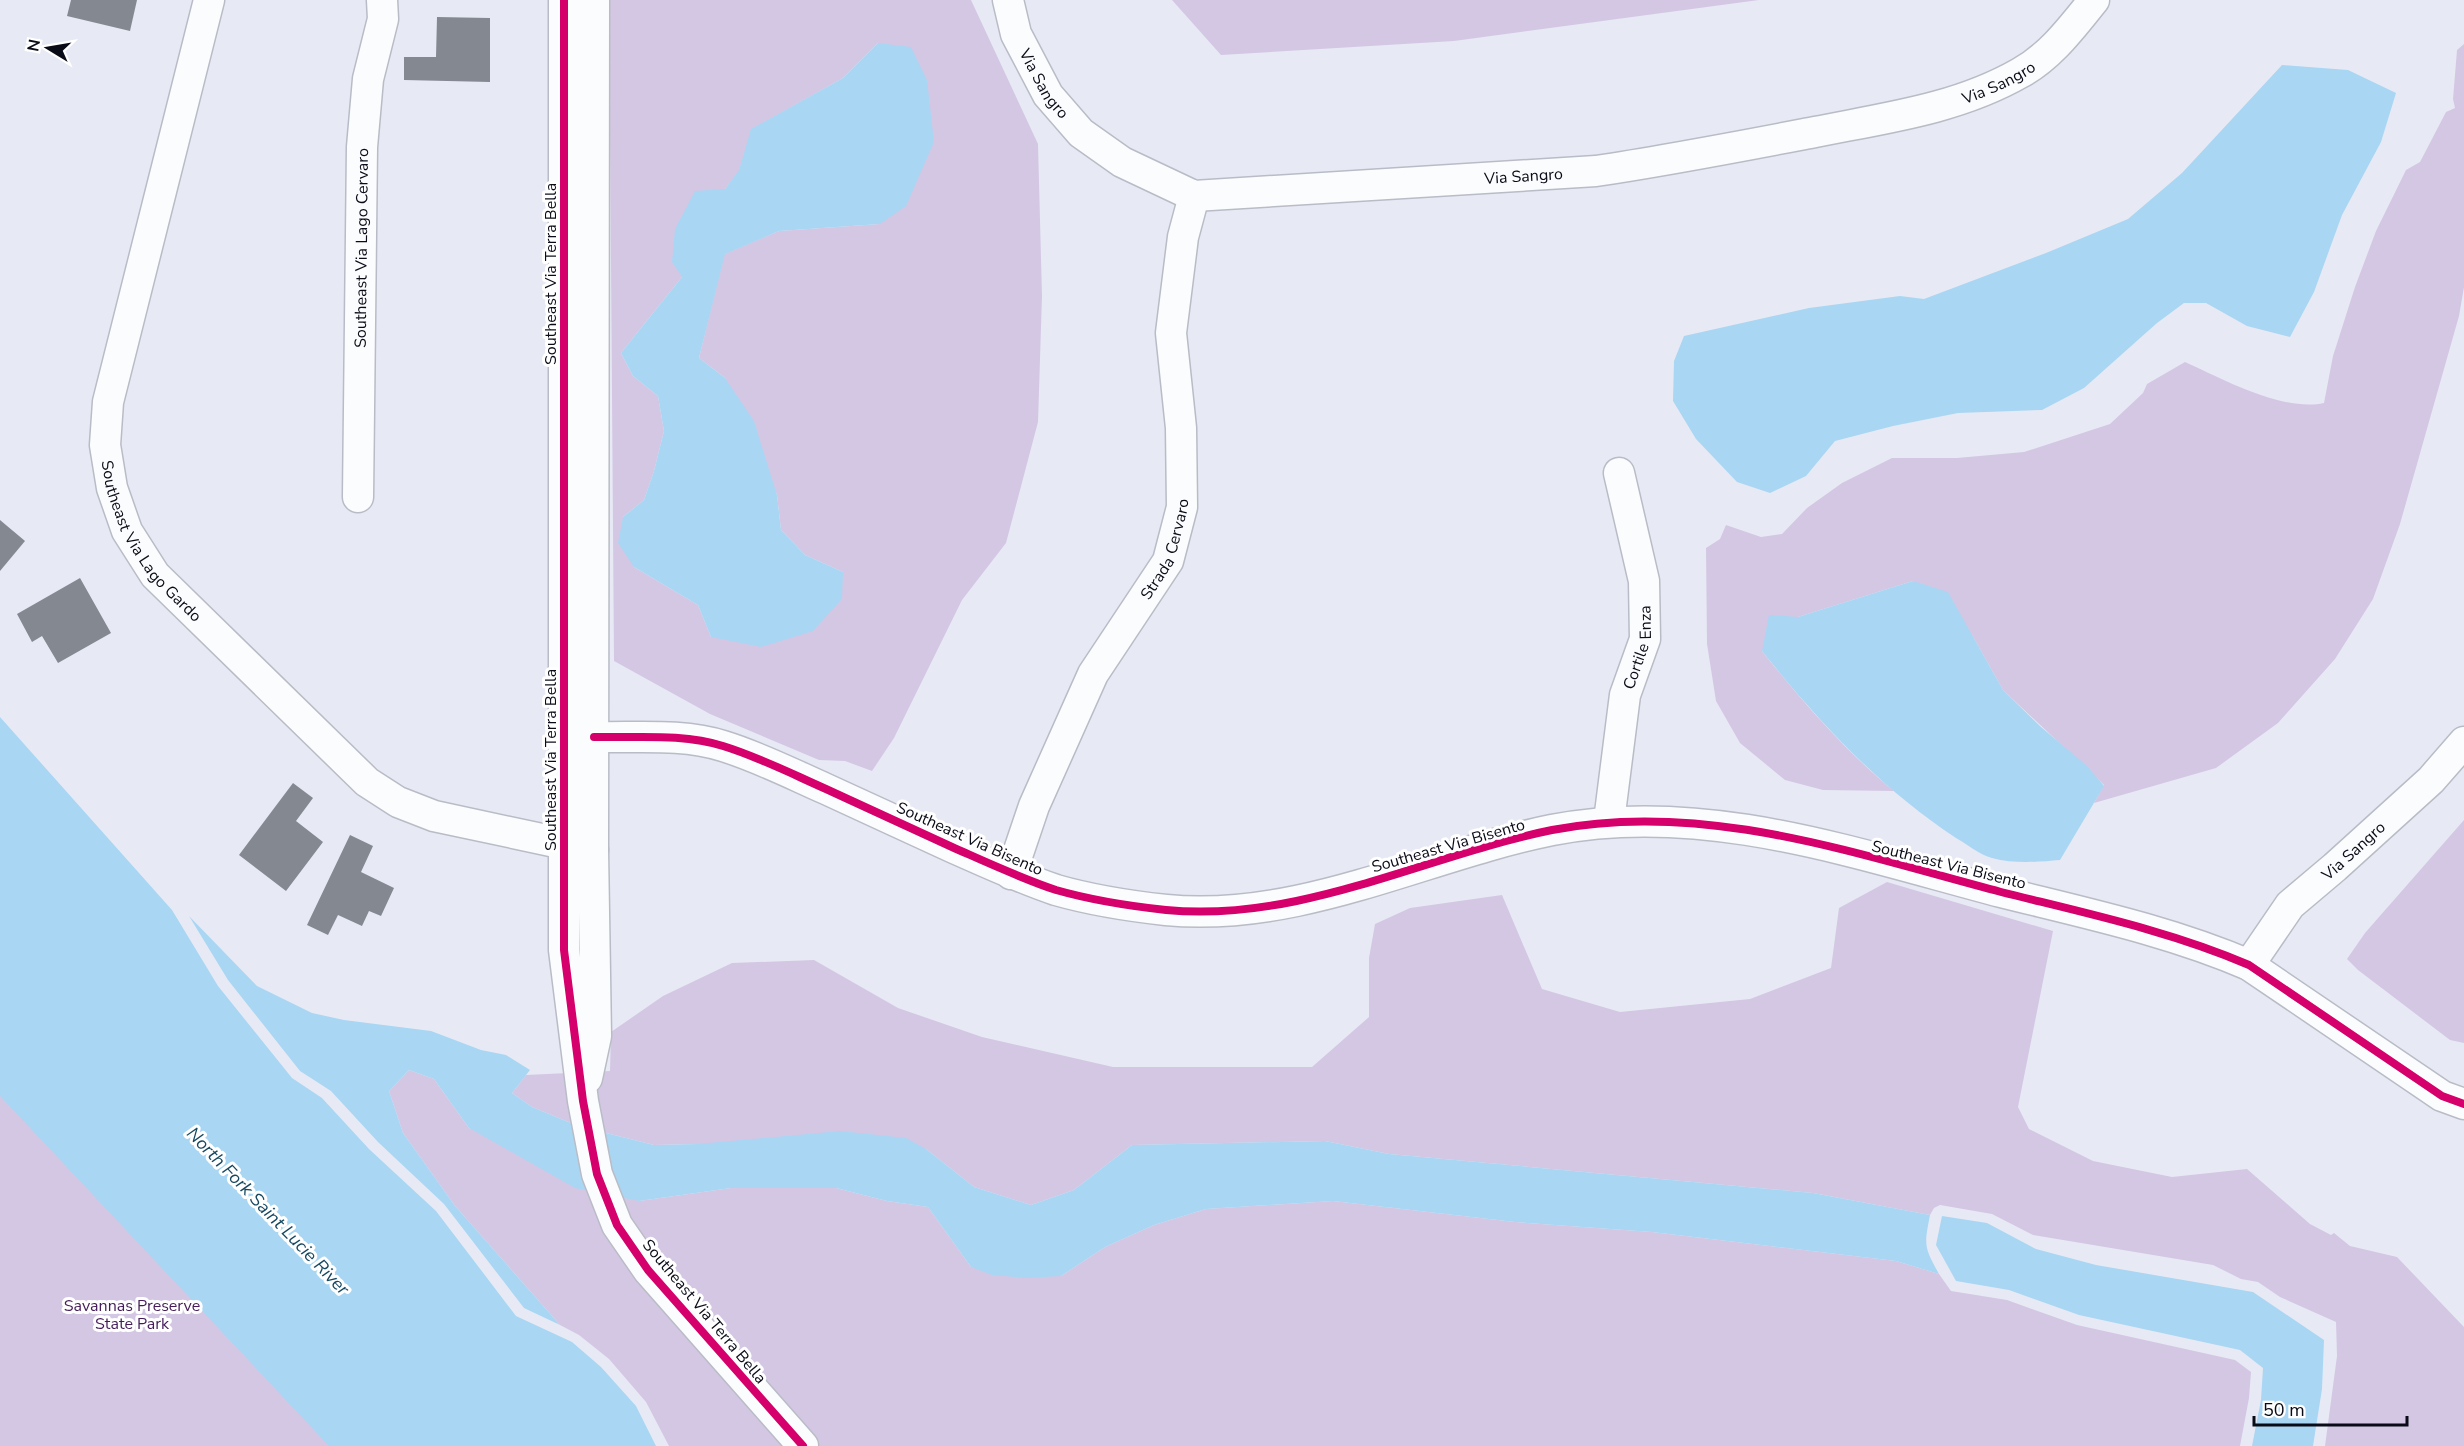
<svg xmlns="http://www.w3.org/2000/svg" width="2464" height="1446" font-family="'Nunito Sans',sans-serif">
<style>
.green{fill:#d4c7e4;fill-rule:evenodd}
.water{fill:#a9d6f3}
.building{fill:#838891}
.lines{fill:none;stroke-linecap:round;stroke-linejoin:round}
.minor-casing{stroke:#b9bcc6;stroke-width:33}
.minor{stroke:#fbfcfd;stroke-width:30}
.cycleway-casing{stroke:#fff;stroke-width:11}
.cycleway{stroke:#d6006c;stroke-width:8}
.labels{text-anchor:middle;stroke-width:6;stroke-linejoin:round;paint-order:stroke}
.street-label{font-size:16px;fill:#090b16;stroke:#fff}
.park-label{font-size:16px;fill:#451b5a;stroke:#fff}
.water-label{font-size:18px;font-style:italic;fill:#164861;stroke:#fff}
</style>
<rect width="100%" height="100%" fill="#e7eaf4"/>
<!-- green -->
<g class="green">
<path d="M609,0H971L1038,144L1042,296L1038,422L1006,543L962,600L894,738L872,771L845,761L819,760L710,714L614,661ZM878,43L880,224L779,231L724,254L699,358L725,378L777,495L781,530L805,555L843,572L711,637L698,605L634,567L623,517L644,500L654,471L664,431L658,396L633,376L621,353L682,277L725,189L739,171L752,129L843,78Z"/>
<polygon points="1172,0 1759,0 1454,41 1221,55"/>
<path d="M2464,44V287L2459,316L2400,524L2373,599L2335,659L2278,723L2216,768L2094,803L2104,785L2003,690L1972,635L1913,581L1798,617L1762,651C1802,701 1844,750 1894,791L1823,790L1785,780L1740,743L1716,701L1707,644L1706,548L1720,539L1726,525L1761,537L1782,534L1807,508L1842,483L1892,458H1957L2024,452L2110,424L2143,393L2147,384L2185,362C2223,379 2282,412 2324,403L2333,356L2355,287L2376,231L2406,170L2420,162L2446,112L2455,108L2453,99L2457,50Z"/>
<polygon points="2464,820 2464,1043 2450,1040 2358,970 2347,959 2365,933"/>
<polygon points="1887,882 2053,931 2018,1107 2029,1129 2093,1161 2172,1177 2247,1169 2310,1224 2331,1235 2334,1233 2350,1246 2397,1257 2464,1327 2464,1446 2325,1446 2337,1356 2336,1322 2280,1297 2258,1282 2241,1279 2213,1265 2033,1235 1992,1214 1940,1205 1934,1208 1930,1215 1813,1193 1389,1154 1325,1141 1132,1145 1074,1190 1031,1205 974,1187 926,1149 698,1144 654,1145 578,1126 532,1107 512,1093 526,1075 610,1071 611,1032 663,996 732,963 814,960 898,1008 982,1037 1113,1067 1312,1067 1369,1017 1369,958 1375,924 1410,908 1502,895 1542,989 1620,1012 1750,999 1831,968 1839,908"/>
<polygon points="0,983 441,1446 0,1446"/>
<polygon points="409,1070 434,1079 469,1128 639,1201 731,1188 836,1188 887,1201 928,1207 971,1267 1061,1276 1105,1247 1154,1225 1206,1209 1333,1201 1515,1222 1652,1232 1896,1261 1939,1274 1951,1291 2007,1300 2077,1325 2235,1360 2251,1372 2249,1398 2240,1446 669,1446 646,1402 609,1359 579,1335 560,1325 455,1206 403,1133 389,1091"/>
</g>
<!-- water -->
<g class="water">
<polygon points="878,43 911,47 927,80 934,142 906,206 880,224 779,231 725,254 699,358 725,378 754,421 777,495 781,530 805,555 843,572 842,599 813,631 761,647 711,637 698,605 634,567 618,543 623,517 644,500 654,471 664,431 658,396 633,376 621,353 682,277 672,262 675,229 695,191 725,189 739,170 751,129 843,78"/>
<polygon points="2282,65 2348,70 2396,93 2381,142 2342,215 2314,292 2290,337 2247,326 2206,303 2184,303 2157,323 2084,388 2042,410 1958,413 1893,426 1835,441 1806,476 1770,493 1737,482 1696,439 1673,401 1674,361 1684,336 1809,308 1900,296 1924,299 2046,253 2128,219 2182,173"/>
<path d="M1913,581L1948,592L2003,690L2041,727L2087,766L2104,786L2060,860C2038,862 2014,864 1992,858C1980,855 1967,844 1956,838C1880,788 1818,721 1762,651L1769,615L1798,617Z"/>
<polygon points="0,717 172,910 218,986 292,1078 322,1098 369,1149 436,1211 516,1316 572,1342 601,1367 636,1406 656,1446 329,1446 0,1096"/>
<path d="M189,916L257,986L312,1013L344,1020L431,1031L481,1050L506,1055L530,1070L512,1093L532,1107L578,1126L654,1145L698,1144L840,1131L906,1138L926,1149L974,1187L1031,1205L1074,1190L1132,1145L1325,1141L1389,1154L1813,1193L1930,1215C1924,1246 1924,1247 1939,1274L1896,1261L1652,1232L1515,1222L1333,1201L1206,1209L1154,1225L1105,1247L1061,1276L1025,1278L992,1275L971,1267L928,1207L887,1201L836,1188H731L639,1201L575,1188L469,1128L434,1079L409,1070L389,1091L403,1133L455,1206L560,1325L524,1308L444,1204L378,1142L331,1091L300,1071L228,980Z"/>
<polygon points="1942,1216 1987,1223 2036,1249 2096,1265 2253,1292 2324,1340 2322,1389 2313,1446 2252,1446 2261,1400 2263,1368 2240,1350 2079,1315 2009,1290 1956,1281 1936,1245"/>
</g>
<!-- building -->
<g class="building">
<polygon points="71,0 137,0 130,31 67,16"/>
<polygon points="437,17 490,18 490,82 404,80 404,57 436,57"/>
<polygon points="0,520 25,541 0,571"/>
<polygon points="80,578 111,633 58,663 42,636 32,642 17,614"/>
<polygon points="293,783 313,798 296,821 323,842 286,891 239,855"/>
<polygon points="350,835 373,846 361,872 394,888 381,916 369,911 362,926 338,915 328,935 307,925"/>
</g>
<g class="lines">
<!-- minor casing -->
<g class="minor-casing">
<g id="minor">
<path id="s1" d="M209,0L108,402L105,445L112,488L127,531L155,575L367,782L398,802L434,816L593,850"/>
<polyline points="564,0 564,950 583,1101 597,1174 617,1225 648,1270 803,1446"/>
<path id="s2" d="M1008,0L1016,34L1048,95L1081,133L1122,162L1194,196L1596,171C1670,160 1742,146 1815,132C1885,118 1957,109 2020,73C2051,56 2072,27 2094,0"/>
<path id="s3" d="M358,497L362,147L368,79L383,19L382,0"/>
<path d="M594,737C636,738 683,733 723,746C759,757 792,774 826,789C868,808 910,828 952,847C986,862 1020,878 1056,890C1091,900 1129,906 1166,910C1300,923 1424,856 1552,830C1704,800 1856,854 2001,892C2085,913 2170,931 2249,965L2442,1096L2464,1104"/>
<path id="s4" d="M1609,821L1625,695L1645,639L1644,581L1619,473"/>
<path id="s5" d="M1011,874L1034,806L1093,674L1168,561L1182,507L1181,428L1171,333L1183,237L1194,196"/>
<path id="s6" d="M2249,965L2290,905L2335,867L2431,780L2464,742"/>
<polyline points="587,1078 596,1036 593,850 594,0"/>
</g>
</g>
<!-- minor -->
<use href="#minor" class="minor"/>
<!-- cycleway casing -->
<g class="cycleway-casing">
<g id="cycleway">
<polyline points="564,0 564,950 583,1101 597,1174 617,1225 648,1270 803,1446"/>
<path d="M594,737C636,738 683,733 723,746C759,757 792,774 826,789C868,808 910,828 952,847C986,862 1020,878 1056,890C1091,900 1129,906 1166,910C1300,923 1424,856 1552,830C1704,800 1856,854 2001,892C2085,913 2170,931 2249,965L2442,1096L2464,1104"/>
</g>
</g>
<!-- cycleway -->
<use href="#cycleway" class="cycleway"/>
</g>
<g class="labels">
<!-- street labels -->
<g class="street-label">
<text dy="6" stroke="none"><textPath href="#s2" startOffset="1100">Via Sangro</textPath></text>
<text dy="6" stroke="none"><textPath href="#s2" startOffset="92">Via Sangro</textPath></text>
<text dy="6" stroke="none"><textPath href="#s2" startOffset="614">Via Sangro</textPath></text>
<text dy="6" stroke="none"><textPath href="#s3" startOffset="249">Southeast Via Lago Cervaro</textPath></text>
<text transform="translate(550 274) rotate(-90)" y="6">Southeast Via Terra Bella</text>
<text dy="6" stroke="none"><textPath href="#s1" startOffset="567">Southeast Via Lago Gardo</textPath></text>
<text dy="6" stroke="none"><textPath href="#s5" startOffset="362">Strada Cervaro</textPath></text>
<text dy="6" stroke="none"><textPath href="#s4" startOffset="177">Cortile Enza</textPath></text>
<text transform="translate(550 760) rotate(-90)" y="6">Southeast Via Terra Bella</text>
<text transform="translate(970 838) rotate(24)" y="6">Southeast Via Bisento</text>
<text transform="translate(1448 845) rotate(-16)" y="6">Southeast Via Bisento</text>
<text dy="6" stroke="none"><textPath href="#s6" startOffset="156">Via Sangro</textPath></text>
<text transform="translate(1949 864) rotate(14)" y="6">Southeast Via Bisento</text>
<text transform="translate(705 1311) rotate(50)" y="6">Southeast Via Terra Bella</text>
</g>
<!-- park labels -->
<g class="park-label">
<text x="132" y="1311">Savannas Preserve<tspan x="132" dy="18">State Park</tspan></text>
</g>
<!-- water labels -->
<g class="water-label">
<text transform="translate(268 1211) rotate(46)" y="6">North Fork Saint Lucie River</text>
</g>
</g>
<!-- north arrow -->
<g transform="translate(48 48) rotate(281)" stroke="#ffffff" stroke-width="4.5" paint-order="stroke">
<path d="M0-4.5L10 22L0 15L-10 22Z" fill="#090b16"/>
<text y="-9" font-size="16" font-weight="bold" text-anchor="middle" fill="#090b16">N</text>
</g>
<!-- scale -->
<path d="M2254 1416v9h153v-9" fill="none" stroke="#090b16" stroke-width="3"/>
<text x="2263" y="1416" font-size="18" fill="#090b16" stroke="#ffffff" stroke-width="4.5" paint-order="stroke">50 m</text>
</svg>
